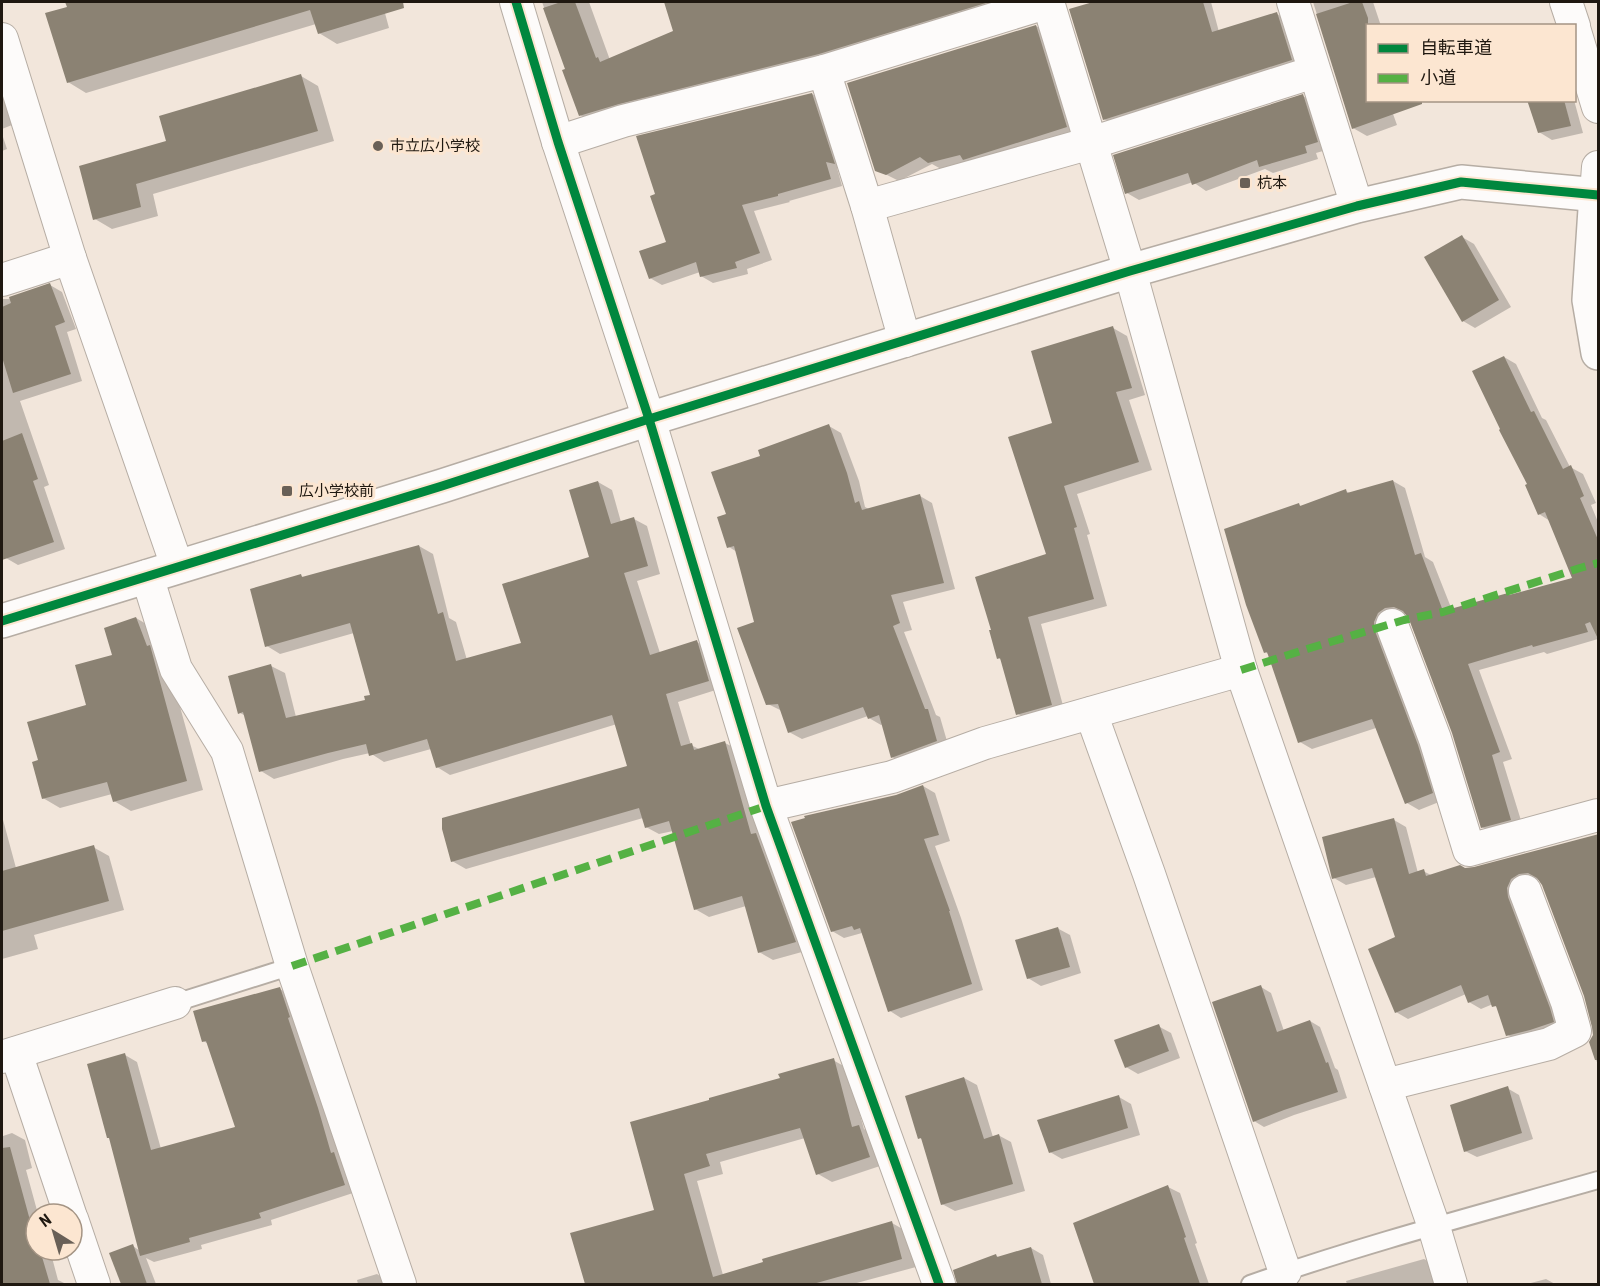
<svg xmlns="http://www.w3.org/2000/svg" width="1600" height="1286" font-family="'Roboto Condensed','Noto Sans JP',sans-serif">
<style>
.shadow{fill:#0003}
.building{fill:#8b8273}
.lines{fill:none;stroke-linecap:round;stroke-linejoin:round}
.lane-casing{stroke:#b6ada4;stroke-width:20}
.street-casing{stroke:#b6ada4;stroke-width:34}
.secondary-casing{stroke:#b6ada4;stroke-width:36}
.lane{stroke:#fdfbfa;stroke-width:16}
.street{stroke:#fdfbfa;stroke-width:32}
.secondary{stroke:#fdfbfa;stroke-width:33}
.quiet{stroke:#55b144;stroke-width:8;stroke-dasharray:15 8;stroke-linecap:butt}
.cycleway-casing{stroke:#fce6d1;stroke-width:13}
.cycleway{stroke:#00873e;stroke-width:9}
.poi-dot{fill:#696057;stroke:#fce6d1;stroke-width:2}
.labels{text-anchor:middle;stroke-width:6;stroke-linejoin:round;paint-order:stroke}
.poi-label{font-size:15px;fill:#1f1810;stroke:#fce6d1;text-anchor:start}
</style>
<rect width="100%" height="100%" fill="#f2e6db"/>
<!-- shadow -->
<g class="shadow">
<polygon points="67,2 382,2 389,28 337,44 319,33 316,24 86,93 68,82 68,8"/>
<polygon points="542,2 589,2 610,60 675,32 665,2 1022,2 598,126 580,115 567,70"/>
<polygon points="1098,2 1123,2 1125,3 1130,2 1211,2 1219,32 1277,14 1287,19 1302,66 1114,125 1104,119 1071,10"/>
<polygon points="1313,2 1373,2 1381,26 1368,26 1368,100 1388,100 1397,125 1367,136 1353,128"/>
<polygon points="1036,26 1048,33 1078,133 941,169 932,164 899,181 877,170"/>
<polygon points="301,76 318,86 334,141 153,194 158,216 112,229 95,219 168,142"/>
<polygon points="2,94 12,125 2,129"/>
<polygon points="812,94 824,101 846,169 837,168 842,186 789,201 790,202 754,211 772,260 747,269 748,274 713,283 701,276 700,272 662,285 650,278 668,243"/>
<polygon points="1303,96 1315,103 1330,149 1316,153 1318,159 1273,173 1265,169 1206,191 1193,182 1139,200 1127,193"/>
<polygon points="1529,100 1574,100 1583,133 1552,140 1539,132"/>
<polygon points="2,134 7,149 2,151"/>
<polygon points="1462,237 1474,244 1511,307 1475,328 1463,321"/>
<polygon points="50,285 62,292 76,329 67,332 82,381 20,401 49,485 44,487 65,549 18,565 6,558 2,547 2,299 8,299"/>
<polygon points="1113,328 1127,336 1145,395 1129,400 1152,470 1077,494 1090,534 1087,535 1107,606 1041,624 1065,713 1032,722 1018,714 1002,660 998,658 1048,555 1054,424"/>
<polygon points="1504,357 1516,364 1542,418 1546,420 1570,467 1583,474 1596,503 1591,505 1598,522 1598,639 1547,654 1544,652 1479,670 1512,759 1503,762 1523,827 1495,834 1482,827 1454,733 1407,614 1399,614 1444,800 1419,810 1407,803 1376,728 1312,749 1300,742 1270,655 1265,652 1299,505 1303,507 1346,491 1351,494 1393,481 1405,488 1425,557 1433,562 1452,610 1511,596 1574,579 1550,521 1539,514 1529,485"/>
<polygon points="829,426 841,433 859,481 865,507 871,510 920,496 932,503 955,589 903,602 912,630 904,632 936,715 940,717 949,748 905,764 892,757 883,724 881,725 869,718 868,716 802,739 789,732 782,711 768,704 756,623 737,552 729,547 727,515 762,457"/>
<polygon points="598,482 612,490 621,522 634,519 647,526 660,574 637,581 660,653 697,642 710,650 722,688 678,702 691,745 701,750 725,743 739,750 809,950 773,960 759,952 746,906 709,917 695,909 673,831 659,834 646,827 643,818 466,869 452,861 628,767 617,724 450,775 437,767 431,749 384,762 370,753 343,759 274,779 261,771 246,716 240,713 271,666 285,673 296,717 367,701 372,696 354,633 280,654 267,646 301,576 305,578 419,546 433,554 449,618 456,622 467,660 522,644 591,558"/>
<polygon points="136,618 153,628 166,656 203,790 131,811 114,801 112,794 60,808 43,798 40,761 88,706"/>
<polygon points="923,786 935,793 950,841 935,846 961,918 983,990 901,1018 890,1011 862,933 844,938 832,931 897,796"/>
<polygon points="2,816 16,868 93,847 109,856 124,910 34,935 38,949 2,959"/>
<polygon points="1394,820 1406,827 1418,873 1423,871 1431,875 1465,869 1474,869 1598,835 1598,1065 1590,1043 1594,1035 1586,997 1543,884 1540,879 1531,881 1565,1028 1520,1042 1508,1035 1499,1009 1493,1004 1481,1009 1469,1002 1466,994 1408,1019 1396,1012 1397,938 1376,877 1346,885 1334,878"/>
<polygon points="1057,928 1070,935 1081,973 1041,986 1028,978"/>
<polygon points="1261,987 1271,993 1284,1031 1310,1021 1320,1027 1335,1068 1338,1070 1347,1098 1294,1115 1264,1127 1254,1121"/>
<polygon points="280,989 292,996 356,1192 271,1220 272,1225 201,1245 202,1249 154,1262 146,1258 156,1284 122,1284 111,1254 133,1246 140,1251 125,1055 137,1062 161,1149 237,1128 209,1044 203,1041"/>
<polygon points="1158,1026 1171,1033 1180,1058 1138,1074 1126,1067"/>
<polygon points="833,1060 847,1068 864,1129 873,1134 883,1165 832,1182 818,1174 805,1138 720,1162 723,1174 697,1181 723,1275 892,1223 906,1231 916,1267 853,1284 586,1284 572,1234 656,1211 632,1124 781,1079"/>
<polygon points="964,1078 977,1085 993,1137 998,1135 1011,1142 1025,1191 955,1211 942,1204 923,1140 920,1138"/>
<polygon points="1507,1088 1519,1095 1533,1139 1477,1157 1465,1151"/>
<polygon points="1119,1097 1131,1104 1140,1135 1062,1159 1050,1152"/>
<polygon points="2,1130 3,1136 12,1133 25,1140 32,1168 26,1170 38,1214 36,1214 36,1250 50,1250 58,1280 66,1284 2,1284"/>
<polygon points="1168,1187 1180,1193 1197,1243 1195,1244 1209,1284 1095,1284 1075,1224"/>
<polygon points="1031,1248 1043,1255 1051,1284 964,1284 959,1270 995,1255 1000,1258"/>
<polygon points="1424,1259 1437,1266 1442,1284 1347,1284 1346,1281"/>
<polygon points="377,1274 387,1281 389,1284 358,1284 357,1280"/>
<polygon points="1546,1279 1555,1284 1527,1284"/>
</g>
<!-- building -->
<g class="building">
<polygon points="65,2 403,2 404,8 318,34 310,10 67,83 45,13 67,7"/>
<polygon points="561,2 575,2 596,58 598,57 600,62 673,31 664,2 989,2 819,54 619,104 579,116 562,70 565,69 543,8"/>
<polygon points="1093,2 1203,2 1212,32 1277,12 1292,60 1103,120 1069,9"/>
<polygon points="1353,2 1362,2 1368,18 1368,100 1422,100 1422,104 1352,129 1316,14"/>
<polygon points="1036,25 1067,127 963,160 960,155 928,163 920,157 886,175 875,171 847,83"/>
<polygon points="301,74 318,131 136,184 141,207 93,220 79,166 166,141 159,116"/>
<polygon points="812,93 835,164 826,162 831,179 778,194 778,196 742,205 760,253 735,262 737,268 700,277 696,262 649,279 639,251 666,242 650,196 655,194 636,136"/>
<polygon points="1303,94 1318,142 1305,146 1307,153 1259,167 1257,160 1192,185 1188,173 1125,194 1113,155"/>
<polygon points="1527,100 1564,100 1571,126 1538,133"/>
<polygon points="1462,235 1499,300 1462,322 1424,257"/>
<polygon points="50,283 65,322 55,326 71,374 13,393 2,357 2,307 11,303 9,297"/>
<polygon points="1113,326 1132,388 1116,392 1139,462 1064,486 1077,527 1074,528 1094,599 1028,617 1052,705 1016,715 1000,658 997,659 989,630 991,630 975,577 1046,554 1008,437 1052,423 1031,351"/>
<polygon points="1504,356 1531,412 1534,411 1563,469 1571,465 1584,496 1580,498 1599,542 1599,641 1590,622 1585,624 1588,632 1533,647 1532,645 1468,664 1500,752 1492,755 1511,820 1481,828 1452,733 1409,619 1403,611 1394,607 1385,608 1378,613 1374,622 1375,631 1418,745 1433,793 1405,804 1372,719 1298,743 1267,652 1264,653 1246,605 1224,529 1299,503 1300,506 1346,489 1347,493 1393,480 1415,555 1421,553 1443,611 1508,593 1509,595 1572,578 1545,512 1538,515 1525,485 1527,484 1499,430 1500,429 1472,371"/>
<polygon points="829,424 847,473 855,503 859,501 862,510 920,494 944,583 891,595 900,623 893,626 925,709 928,709 937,741 891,758 879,715 868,719 863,707 788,733 778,704 766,705 737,628 754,622 734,546 727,548 717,517 726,514 711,472 760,456 758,450"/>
<polygon points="22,433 38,479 33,481 54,542 2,560 2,441"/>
<polygon points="598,481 611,524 634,517 648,566 624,573 650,655 697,640 709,681 666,694 681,746 692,743 694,750 725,741 751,834 756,833 796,942 758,953 742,896 694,910 669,821 645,828 639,808 451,862 442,829 442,818 627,766 612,715 436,768 427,739 369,756 366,744 328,753 259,772 243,712 238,714 228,676 271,664 286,718 365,700 364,696 370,695 350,623 265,647 250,589 301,574 302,577 419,545 438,614 443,612 456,661 521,643 502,584 589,557 569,490"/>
<polygon points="136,617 147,646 150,645 187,781 113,802 107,782 42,799 32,762 38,760 27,722 86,705 75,665 112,655 104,628"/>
<polygon points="923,785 939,835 924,839 950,911 949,911 972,984 888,1012 860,928 854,930 852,926 831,932 791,822 805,818 804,816 896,795"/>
<polygon points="1394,818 1409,874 1424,869 1426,876 1460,865 1465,868 1474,867 1599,834 1599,1060 1595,1060 1589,1042 1593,1035 1592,1027 1584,996 1542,885 1537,878 1528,873 1519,874 1511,879 1507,888 1508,897 1550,1008 1554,1022 1530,1030 1506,1036 1496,1006 1492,1007 1488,995 1468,1003 1461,985 1395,1013 1368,949 1395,937 1372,868 1332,879 1322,837"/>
<polygon points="94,845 109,901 2,931 2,871"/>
<polygon points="1058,927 1070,967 1027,979 1015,940"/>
<polygon points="1261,985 1277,1032 1310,1020 1326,1063 1328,1062 1338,1092 1284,1110 1253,1122 1212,1002"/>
<polygon points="280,987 290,1017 288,1018 318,1108 331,1153 334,1152 345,1185 259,1213 261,1218 189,1238 190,1242 140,1256 109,1138 107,1138 87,1064 125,1053 151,1150 235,1127 206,1041 202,1042 193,1011"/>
<polygon points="1159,1024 1169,1051 1125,1068 1114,1040"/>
<polygon points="834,1058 852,1127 859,1125 870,1157 816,1175 800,1128 706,1154 710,1166 684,1174 713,1277 763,1262 762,1259 892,1221 902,1259 813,1284 585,1284 570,1233 654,1210 630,1122 709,1100 709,1098 780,1078 778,1074"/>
<polygon points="964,1077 984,1139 999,1134 1013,1184 941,1205 921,1138 918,1139 905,1096"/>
<polygon points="1508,1086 1522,1133 1464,1152 1450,1105"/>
<polygon points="1119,1095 1128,1128 1049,1153 1037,1120"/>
<polygon points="10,1147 31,1224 33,1223 36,1235 36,1250 40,1250 50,1284 2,1284 2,1148"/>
<polygon points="1168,1185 1186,1237 1184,1238 1200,1284 1094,1284 1073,1223"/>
<polygon points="133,1244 147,1284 121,1284 109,1253"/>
<polygon points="1031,1247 1042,1284 957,1284 953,1270 996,1254 997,1257"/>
</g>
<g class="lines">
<!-- lane casing -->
<g class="lane-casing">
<g id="lane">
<polyline points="175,1003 292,966"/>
<path d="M1250,1284C1364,1244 1482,1213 1598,1180"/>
</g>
</g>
<!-- street casing -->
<g class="street-casing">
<g id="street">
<polyline points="516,2 558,142 649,419 766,806 939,1284"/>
<polyline points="1048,2 1130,271 1241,670 1434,1227 1451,1284"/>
<polyline points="1293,2 1357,206"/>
<polyline points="1566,2 1574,26"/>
<polyline points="1574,28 1598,107"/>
<polyline points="2,39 70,258 177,566"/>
<polyline points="824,71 867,206 905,341"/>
<polyline points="558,142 623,121 824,71 1049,2"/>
<polyline points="1596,194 1598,167"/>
<polyline points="867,206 1091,143 1314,72"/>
<polyline points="2,280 70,258"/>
<polyline points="147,576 176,669 227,751 292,966 400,1284"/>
<polyline points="1392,625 1435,739 1469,850 1598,815"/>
<polyline points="1091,713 1149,874 1285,1272"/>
<polyline points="766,806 892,777 985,743 1241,670"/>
<polyline points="16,1053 70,1214"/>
<polyline points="2,1057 175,1003"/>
<polyline points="1385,1085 1549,1044 1575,1031 1567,1002 1525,891"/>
<polyline points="72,1219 94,1284"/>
</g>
</g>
<!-- secondary casing -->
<g class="secondary-casing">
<g id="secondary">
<polyline points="1596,194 1589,300 1598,353"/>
<polyline points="2,621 442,486 649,419 1130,271 1357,206 1461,182 1598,195"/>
</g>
</g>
<!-- lane -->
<use href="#lane" class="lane"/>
<!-- street -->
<use href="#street" class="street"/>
<!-- secondary -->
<use href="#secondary" class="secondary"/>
<!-- quiet -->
<g class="quiet">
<polyline points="1241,670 1307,649 1404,620 1443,612 1580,568 1598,563"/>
<polyline points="292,966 766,806"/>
</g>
<!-- cycleway casing -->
<g class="cycleway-casing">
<g id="cycleway">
<polyline points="516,2 558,142 649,419 766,806 939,1284"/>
<polyline points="2,621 442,486 649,419 1130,271 1357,206 1461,182 1598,195"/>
</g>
</g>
<!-- cycleway -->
<use href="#cycleway" class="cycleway"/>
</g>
<!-- markers -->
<g class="poi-dot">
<circle cx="378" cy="146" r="6"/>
<rect x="1239" y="177" width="12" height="12" rx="3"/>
<rect x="281" y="485" width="12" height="12" rx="3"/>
</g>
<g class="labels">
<!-- poi labels -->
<g class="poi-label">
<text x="390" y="151">市立広小学校</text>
<text x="1257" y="188">杭本</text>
<text x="299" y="496">広小学校前</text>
</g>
</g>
<!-- border -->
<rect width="1600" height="1286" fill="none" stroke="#1f1810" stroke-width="6"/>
<!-- legend -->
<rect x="1366" y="24" width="210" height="78" fill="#fce6d1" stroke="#a49484" stroke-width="1.5"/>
<rect x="1378" y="44" width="30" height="9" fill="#00873e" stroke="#a49484" stroke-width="1.5"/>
<text x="1420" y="54" font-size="18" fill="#1f1810">自転車道</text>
<rect x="1378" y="74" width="30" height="9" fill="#55b144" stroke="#a49484" stroke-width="1.5"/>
<text x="1420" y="84" font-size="18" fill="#1f1810">小道</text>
<!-- north arrow -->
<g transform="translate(54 1232) rotate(323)"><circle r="28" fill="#fce6d1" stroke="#a49484" stroke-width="1.5"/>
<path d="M0-4.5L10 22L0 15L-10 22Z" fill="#696057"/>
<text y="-9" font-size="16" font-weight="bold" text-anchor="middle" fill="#1f1810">N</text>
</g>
</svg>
